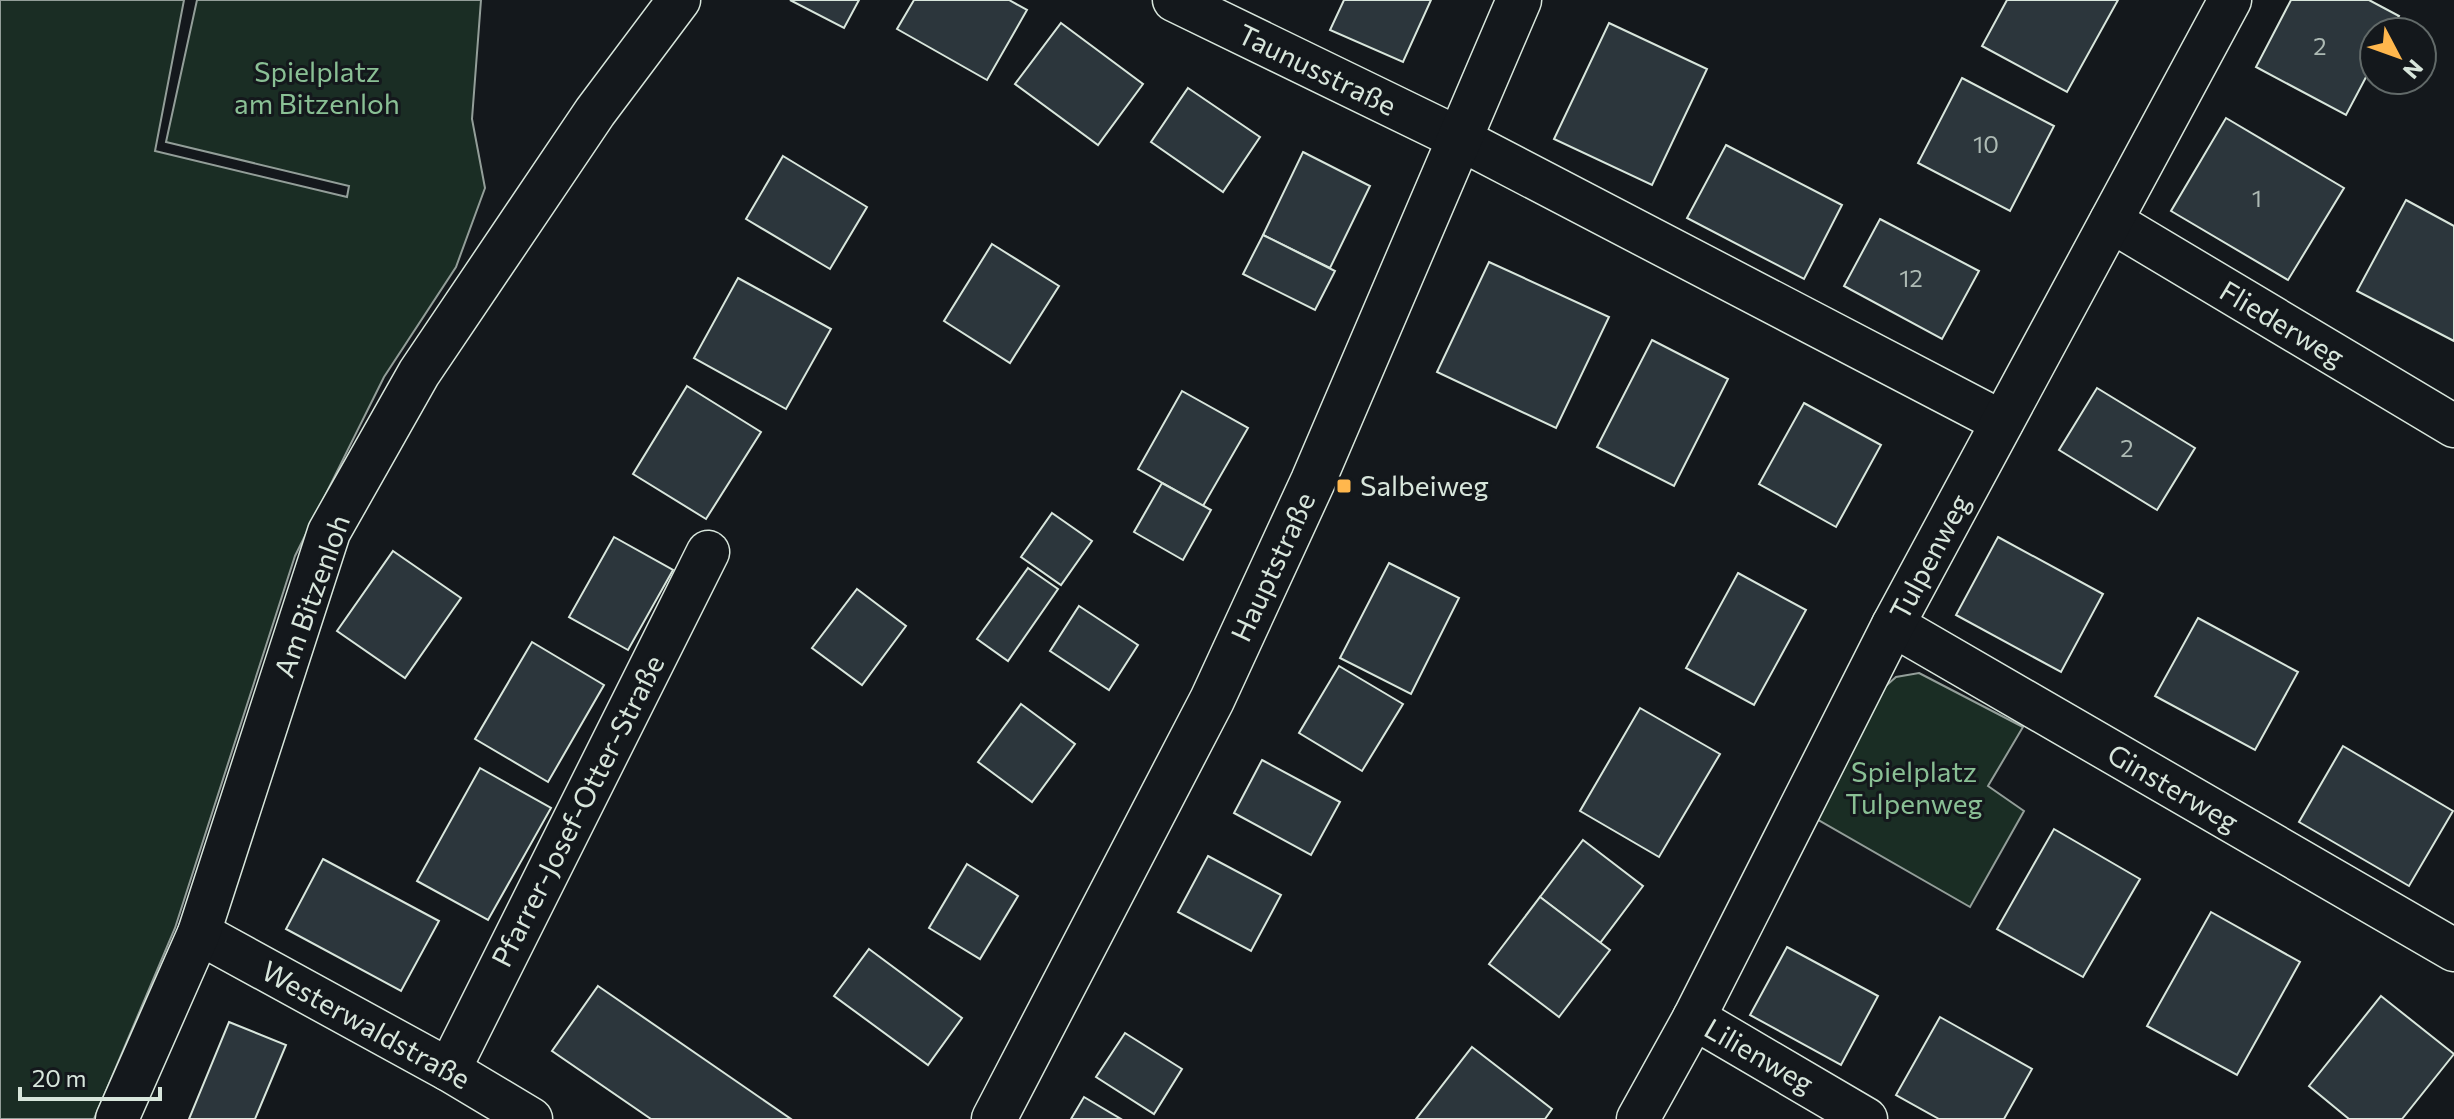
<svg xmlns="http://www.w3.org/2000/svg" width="2454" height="1119" font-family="Commissioner,sans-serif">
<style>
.green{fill:#1a2d24;stroke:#939e99;stroke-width:2}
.building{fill:#2c363c;stroke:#d8e6dc;stroke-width:2}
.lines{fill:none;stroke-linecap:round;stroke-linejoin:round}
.street-casing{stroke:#d8e6dc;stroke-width:45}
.secondary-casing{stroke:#d8e6dc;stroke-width:47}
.street{stroke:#14181c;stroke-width:42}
.secondary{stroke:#14181c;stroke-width:44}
.poi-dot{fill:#ffb74d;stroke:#14181c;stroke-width:3}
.labels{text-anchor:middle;stroke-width:6;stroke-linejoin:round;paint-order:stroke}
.number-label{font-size:24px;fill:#adbab4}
.street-label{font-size:28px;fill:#d8e6dc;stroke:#14181c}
.park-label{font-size:28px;fill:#8ac095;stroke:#14181c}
.poi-label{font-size:28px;fill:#d8e6dc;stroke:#14181c;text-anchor:start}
</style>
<rect width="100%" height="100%" fill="#14181c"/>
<!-- green -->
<g class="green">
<polygon points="0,0 184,0 155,151 347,197 349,186 166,142 197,0 481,0 472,119 485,188 456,267 384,377 295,556 175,928 94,1119 0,1119"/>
<polygon points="1919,673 2023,727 1988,786 2024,811 1970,907 1815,818 1879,692 1896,677"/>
</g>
<!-- building -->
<g class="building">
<polygon points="790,0 859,0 844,28"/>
<polygon points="914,0 1009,0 1027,10 987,80 897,29"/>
<polygon points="1344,0 1431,0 1403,62 1330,30"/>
<polygon points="2007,0 2118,0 2067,92 1982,46"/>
<polygon points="2291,0 2369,0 2399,16 2390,32 2374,32 2374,62 2346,115 2256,67"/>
<polygon points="1061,23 1143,84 1098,145 1015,84"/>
<polygon points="1609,23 1707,69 1652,185 1554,139"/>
<polygon points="1962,78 2054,126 2010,211 1918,163"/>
<polygon points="1188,88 1260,137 1223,192 1151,142"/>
<polygon points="2226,118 2344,188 2288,280 2171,211"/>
<polygon points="1726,145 1842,205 1804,279 1687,218"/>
<polygon points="1303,152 1370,186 1330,268 1263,235"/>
<polygon points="783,156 867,207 830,269 746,219"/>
<polygon points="2406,200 2454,226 2454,341 2357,291"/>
<polygon points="1880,219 1979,271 1942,339 1844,286"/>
<polygon points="1263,235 1335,271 1315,310 1243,274"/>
<polygon points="992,244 1059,286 1010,363 944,321"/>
<polygon points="1489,262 1609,317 1556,428 1437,372"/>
<polygon points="738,278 831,329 786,409 694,358"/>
<polygon points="1652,340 1728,379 1674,486 1597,447"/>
<polygon points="687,386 761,432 706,519 633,474"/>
<polygon points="2097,388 2195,448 2157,510 2059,450"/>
<polygon points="1182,391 1248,428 1203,506 1138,469"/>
<polygon points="1804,403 1881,445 1836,527 1759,484"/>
<polygon points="1162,483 1211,510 1183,560 1134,532"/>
<polygon points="1052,513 1092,541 1061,585 1021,557"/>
<polygon points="614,537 673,570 628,650 569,617"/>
<polygon points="1998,537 2103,594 2061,672 1956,615"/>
<polygon points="393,551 461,598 405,678 337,631"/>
<polygon points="1389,563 1459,598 1411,694 1340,658"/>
<polygon points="1028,568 1058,589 1008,661 977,639"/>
<polygon points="1738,573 1806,610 1754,705 1686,668"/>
<polygon points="857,589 906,626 862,685 812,648"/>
<polygon points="1079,606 1138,645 1109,690 1050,651"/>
<polygon points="2198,618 2298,672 2255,750 2155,696"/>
<polygon points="532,642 604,685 548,782 475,739"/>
<polygon points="1339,666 1403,704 1362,771 1299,733"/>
<polygon points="1021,704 1075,744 1032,802 978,762"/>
<polygon points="1640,708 1720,754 1659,857 1580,811"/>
<polygon points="2343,746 2453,811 2409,886 2299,822"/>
<polygon points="1262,760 1340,802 1311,855 1234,813"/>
<polygon points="480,768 551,808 488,920 417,881"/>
<polygon points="2054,829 2140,879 2083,977 1997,929"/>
<polygon points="1583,840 1643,886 1600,943 1540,897"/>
<polygon points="1208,856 1281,895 1251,951 1178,912"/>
<polygon points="323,859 439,921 401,991 286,929"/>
<polygon points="967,864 1018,896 980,959 929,928"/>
<polygon points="1540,897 1610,950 1559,1017 1489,964"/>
<polygon points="2211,912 2300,962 2237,1075 2147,1026"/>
<polygon points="1787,947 1878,996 1841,1065 1750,1015"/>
<polygon points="869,949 962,1018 928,1065 834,996"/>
<polygon points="598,986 791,1119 651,1119 552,1051"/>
<polygon points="2381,996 2454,1054 2402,1119 2349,1119 2309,1086"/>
<polygon points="1940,1017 2032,1069 2004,1119 1939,1119 1896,1095"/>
<polygon points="229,1022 286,1045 255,1119 189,1119"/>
<polygon points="1125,1033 1182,1069 1154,1114 1096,1077"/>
<polygon points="1472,1047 1552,1109 1545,1119 1416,1119"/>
<polygon points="1084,1097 1121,1119 1071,1119"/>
</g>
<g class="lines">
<!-- street casing -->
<g class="street-casing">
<g id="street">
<polyline points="1174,0 1460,139 2002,422"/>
<polyline points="2111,221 2454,426"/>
<polyline points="1893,625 2454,950"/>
<polyline points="199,933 449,1070 531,1119"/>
<polyline points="1694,1018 1866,1119"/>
<polyline points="449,1070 708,552"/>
<polyline points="117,1119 199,933 329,532 419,373 595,112 679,0"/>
<polyline points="1638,1119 1694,1018 1893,625 2230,0"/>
</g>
</g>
<!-- secondary casing -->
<g class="secondary-casing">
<polyline id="secondary" points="994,1119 1212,700 1313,481 1519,0"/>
</g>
<!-- street -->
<use href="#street" class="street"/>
<!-- secondary -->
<use href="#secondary" class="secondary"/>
</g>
<!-- markers -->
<rect class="poi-dot" x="1336" y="478" width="16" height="16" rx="4"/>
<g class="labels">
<!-- number labels -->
<g class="number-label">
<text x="2320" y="55">2</text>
<text x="1986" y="153">10</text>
<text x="2257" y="207">1</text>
<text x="1911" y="287">12</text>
<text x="2127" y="457">2</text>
</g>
<!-- street labels -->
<g class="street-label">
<text transform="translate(1317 70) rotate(26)" y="10">Taunusstraße</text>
<text transform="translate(2282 324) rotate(31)" y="10">Fliederweg</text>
<text transform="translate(1930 557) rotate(-62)" y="10">Tulpenweg</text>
<text transform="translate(1273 567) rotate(-65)" y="10">Hauptstraße</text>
<text transform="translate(312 596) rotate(-70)" y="10">Am Bitzenloh</text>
<text transform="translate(2173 788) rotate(30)" y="10">Ginsterweg</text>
<text transform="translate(578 811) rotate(-63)" y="10">Pfarrer-Josef-Otter-Straße</text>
<text transform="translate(366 1025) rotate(29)" y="10">Westerwaldstraße</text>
<text transform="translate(1759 1056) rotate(30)" y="10">Lilienweg</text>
</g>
<!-- park labels -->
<g class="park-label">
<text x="317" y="82">Spielplatz<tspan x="317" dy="32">am Bitzenloh</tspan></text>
<text x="1914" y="782">Spielplatz<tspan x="1914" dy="32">Tulpenweg</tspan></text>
</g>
<!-- poi labels -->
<g class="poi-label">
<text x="1360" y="496">Salbeiweg</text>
</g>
</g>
<!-- north arrow -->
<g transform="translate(2398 56) rotate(131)"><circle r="38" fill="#14181c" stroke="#626a69" stroke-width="2"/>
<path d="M0-6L14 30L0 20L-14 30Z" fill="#ffb74d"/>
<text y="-12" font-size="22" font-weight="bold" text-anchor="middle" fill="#d8e6dc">N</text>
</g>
<!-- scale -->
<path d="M20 1087v12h140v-12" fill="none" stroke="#d8e6dc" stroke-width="4"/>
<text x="32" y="1087" font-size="24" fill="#d8e6dc" stroke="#14181c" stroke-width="6" paint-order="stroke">20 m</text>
</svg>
